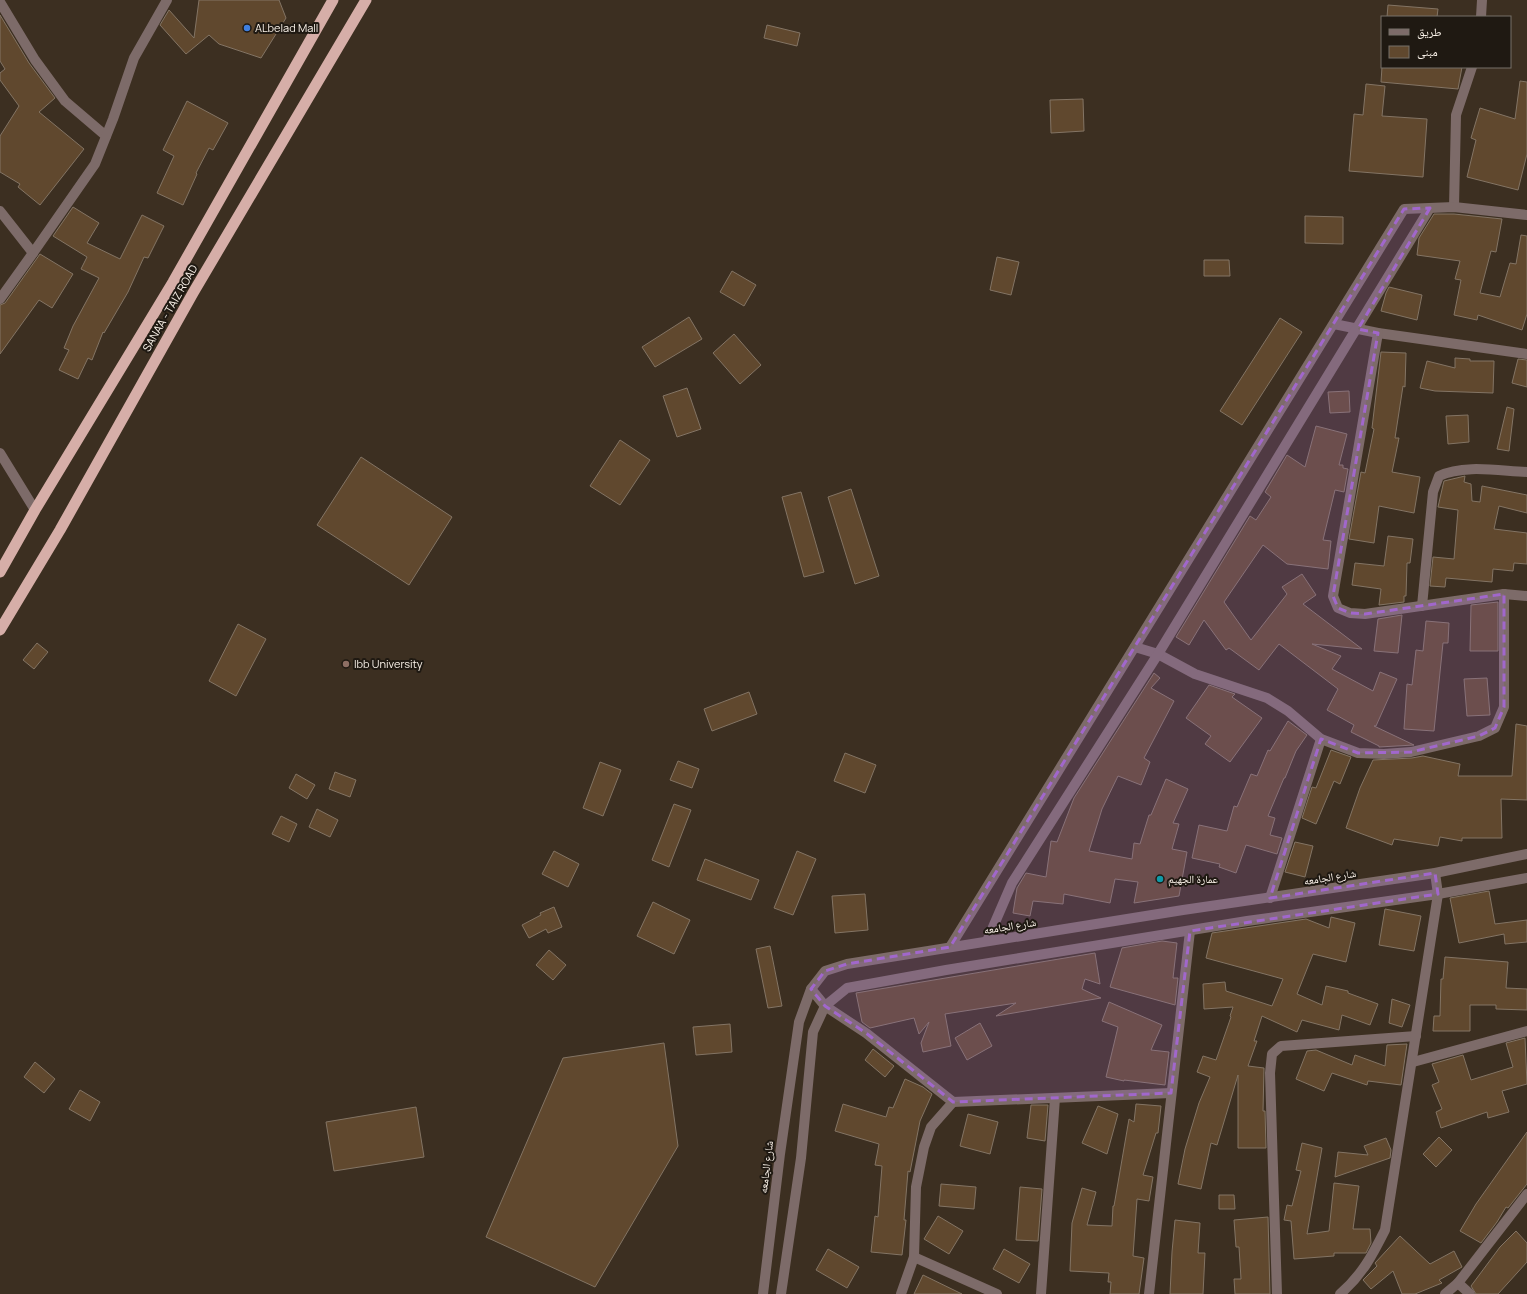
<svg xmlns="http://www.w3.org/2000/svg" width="1527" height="1294" font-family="Manrope,'Noto Naskh Arabic',sans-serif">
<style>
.building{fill:#60482e;stroke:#837464}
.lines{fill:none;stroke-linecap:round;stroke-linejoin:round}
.minor{stroke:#7d6b69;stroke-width:10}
.tertiary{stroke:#7d6b69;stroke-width:10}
.trunk{stroke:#d6aea8;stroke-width:11}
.marked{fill:#a167cc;fill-opacity:0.2;stroke:#a167cc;stroke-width:3;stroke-dasharray:8 5;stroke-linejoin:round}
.shop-dot{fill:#3f7fe0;stroke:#1f1912;stroke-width:1.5}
.education-dot{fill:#8d6e63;stroke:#1f1912;stroke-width:1.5}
.culture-dot{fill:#0f9aa8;stroke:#1f1912;stroke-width:1.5}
.labels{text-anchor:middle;stroke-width:4;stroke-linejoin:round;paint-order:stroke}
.poi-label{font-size:11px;fill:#faf2e9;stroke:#1f1912;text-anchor:start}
.street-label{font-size:11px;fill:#faf2e9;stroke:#1f1912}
</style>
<rect width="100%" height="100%" fill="#3c2f21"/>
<!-- building -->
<g class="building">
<polygon points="199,0 279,0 286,18 261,58 219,44 209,35 186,54 160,25 169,10 194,38"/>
<polygon points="1388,5 1438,9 1437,17 1387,17"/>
<polygon points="0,15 29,63 55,98 39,112 84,149 40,205 18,187 20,184 0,172 0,136 19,106 0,80 0,73 5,69 0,61"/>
<polygon points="767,25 800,33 797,46 764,38"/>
<polygon points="1382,67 1462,67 1458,89 1381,82"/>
<polygon points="1520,81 1527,82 1527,154 1518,190 1467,177 1476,140 1471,138 1480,108 1515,119"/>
<polygon points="1366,84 1385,86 1382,116 1427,119 1423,177 1349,171 1354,114 1363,115"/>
<polygon points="1083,99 1084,131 1051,133 1050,100"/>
<polygon points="187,101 228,123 213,150 209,148 196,173 197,174 183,205 157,193 174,156 163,150"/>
<polygon points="73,207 99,223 87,243 120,259 142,215 164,226 148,258 144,257 128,292 104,333 103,332 92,360 88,358 78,379 59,370 69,350 64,348 73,326 99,278 81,269 87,257 53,236"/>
<polygon points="1434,214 1454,214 1502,219 1496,252 1491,251 1480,293 1500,297 1510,263 1516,264 1521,235 1527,236 1527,314 1522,330 1478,315 1477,320 1454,315 1461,280 1455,279 1460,261 1417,255 1419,238"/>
<polygon points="1305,216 1343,217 1343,244 1305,243"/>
<polygon points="40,254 73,274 52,308 39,300 0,354 0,305 5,303"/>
<polygon points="997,257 1019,262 1011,295 990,290"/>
<polygon points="1204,260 1229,260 1230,276 1204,276"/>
<polygon points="732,271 756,285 744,306 720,292"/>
<polygon points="1389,287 1422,295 1417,320 1381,311 1386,293"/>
<polygon points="689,317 702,339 655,367 642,347"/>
<polygon points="1280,318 1302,332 1242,425 1220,411"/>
<polygon points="734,334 761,365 740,384 713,353"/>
<polygon points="1381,352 1406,353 1405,387 1403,386 1395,438 1399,438 1392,472 1420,477 1414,513 1379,506 1374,543 1349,539 1361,472 1365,473 1374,429 1372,428"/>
<polygon points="1455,358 1470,359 1470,361 1494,361 1493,393 1435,391 1420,388 1427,361 1455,368"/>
<polygon points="1518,359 1527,360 1527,387 1512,383"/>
<polygon points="687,388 701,429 677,437 663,396"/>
<polygon points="1349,391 1350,412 1330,413 1328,392"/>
<polygon points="1507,407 1514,409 1509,451 1497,449"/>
<polygon points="1468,415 1469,442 1448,444 1446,416"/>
<polygon points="1316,426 1347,434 1339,465 1343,465 1343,468 1348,469 1344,492 1335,490 1323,540 1331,541 1328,569 1287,564 1263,545 1224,602 1251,640 1287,594 1282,587 1302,574 1316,595 1303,604 1362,649 1312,644 1341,656 1332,669 1373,691 1380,672 1397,679 1376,726 1374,726 1414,745 1379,747 1379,746 1351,732 1354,725 1327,710 1338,689 1279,644 1259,670 1229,648 1226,650 1204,620 1189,645 1176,637 1250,516 1256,520 1271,497 1265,492 1287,455 1305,467"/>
<polygon points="620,440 650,460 620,505 590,486"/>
<polygon points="361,457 452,517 409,585 317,525"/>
<polygon points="1465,476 1464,482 1471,484 1472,501 1480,502 1482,486 1527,495 1527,513 1499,506 1494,529 1527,533 1527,564 1514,563 1513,571 1493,569 1492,582 1446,578 1445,587 1430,586 1433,557 1454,559 1458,510 1438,507 1443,485 1444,481"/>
<polygon points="851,489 879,576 855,584 828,497"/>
<polygon points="801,492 824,572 804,577 782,497"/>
<polygon points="1388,536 1413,539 1410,563 1407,563 1406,596 1404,596 1404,602 1379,605 1381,589 1352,585 1355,563 1384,566"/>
<polygon points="1498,602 1498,651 1470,651 1471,605"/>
<polygon points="1402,615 1398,653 1374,651 1378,619"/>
<polygon points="1426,621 1449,623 1448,643 1443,643 1434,731 1404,729 1407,684 1412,685 1416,650 1423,651"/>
<polygon points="238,624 266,639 236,696 209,681"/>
<polygon points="37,643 48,652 34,669 23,660"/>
<polygon points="1154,673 1160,678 1151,688 1174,701 1144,758 1150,762 1141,785 1118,776 1102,809 1089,851 1132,859 1134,843 1140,844 1149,815 1151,815 1166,779 1188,789 1173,823 1179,824 1172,849 1187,852 1179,896 1134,903 1138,882 1115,879 1110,903 1064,894 1063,904 1033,901 1030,916 1013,913 1017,888 1026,873 1046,877 1051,841 1057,842 1074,798"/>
<polygon points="1487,678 1490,715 1467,716 1464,679"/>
<polygon points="1209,685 1235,694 1232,697 1262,718 1230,762 1205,744 1211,736 1186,718"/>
<polygon points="749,692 757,714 712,731 704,709"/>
<polygon points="1288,721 1307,735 1296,751 1285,778 1284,778 1268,816 1275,818 1270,835 1282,838 1277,854 1246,845 1236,873 1219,867 1220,864 1192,858 1199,825 1227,831 1234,806 1237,807 1251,774 1257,776 1268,750 1270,751"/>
<polygon points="1516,724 1527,726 1527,800 1501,799 1502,838 1462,838 1462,841 1440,837 1438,846 1394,839 1392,845 1346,828 1360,788 1373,760 1412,758 1423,756 1460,764 1458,776 1512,776"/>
<polygon points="1331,750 1351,757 1340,784 1334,781 1316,824 1302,818 1312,787 1316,788"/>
<polygon points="845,753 876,765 865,793 834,781"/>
<polygon points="678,761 699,769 692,788 670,780"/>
<polygon points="600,762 621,770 603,816 583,808"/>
<polygon points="335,772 356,780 350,797 329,789"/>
<polygon points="296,774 315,785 307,799 289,788"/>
<polygon points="674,804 691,810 669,867 652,860"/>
<polygon points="317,809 338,820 330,837 309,827"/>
<polygon points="281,816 297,824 289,842 272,834"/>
<polygon points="1295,842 1313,846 1305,877 1285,872"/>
<polygon points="554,851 579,864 568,887 542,874"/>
<polygon points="797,851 816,859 793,915 774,908"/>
<polygon points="705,859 759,880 751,900 697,880"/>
<polygon points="1489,891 1495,924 1527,920 1527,942 1505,944 1504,934 1459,943 1450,898"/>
<polygon points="865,894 868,930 835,933 832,896"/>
<polygon points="653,902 690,920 674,954 637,936"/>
<polygon points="554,907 562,927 548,933 546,929 529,938 522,925 541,915 540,913"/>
<polygon points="1385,909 1421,916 1414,951 1379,945"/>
<polygon points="1331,917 1355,923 1346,962 1313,954 1297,994 1322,1005 1326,986 1348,991 1348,993 1378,1004 1370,1025 1342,1015 1339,1030 1302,1020 1297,1032 1262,1016 1254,1041 1257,1041 1248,1066 1264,1068 1263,1111 1265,1111 1266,1148 1238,1148 1238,1075 1217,1145 1211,1143 1201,1189 1178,1184 1185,1149 1199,1103 1210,1077 1197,1072 1203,1056 1216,1060 1231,1017 1230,1016 1233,1007 1204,1009 1203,984 1225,982 1226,991 1272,1006 1283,979 1206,958 1212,933 1306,919 1329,928"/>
<polygon points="1162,941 1177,943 1173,978 1178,978 1175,1005 1110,987 1122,948"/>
<polygon points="770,946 782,1006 768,1008 756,949"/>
<polygon points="549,950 566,965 553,980 536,965"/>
<polygon points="1095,953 1100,984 1085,979 1082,989 1101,998 996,1016 1016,1003 945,1014 951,1046 923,1052 921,1043 929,1022 919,1034 914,1018 870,1028 862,1022 856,993"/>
<polygon points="1445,957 1508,962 1506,988 1527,989 1527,1010 1496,1009 1496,1005 1470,1005 1470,1031 1433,1031 1434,1016 1440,1016 1441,979 1443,979"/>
<polygon points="1392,999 1410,1005 1402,1027 1389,1023"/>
<polygon points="1109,1002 1162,1025 1151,1050 1169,1052 1165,1085 1124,1080 1124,1081 1106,1077 1118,1027 1102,1021"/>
<polygon points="980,1023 992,1046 967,1060 955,1038"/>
<polygon points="730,1024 732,1052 696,1055 693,1027"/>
<polygon points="1525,1038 1527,1084 1502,1091 1509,1112 1488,1118 1487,1112 1441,1128 1436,1112 1442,1109 1432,1085 1439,1082 1432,1064 1463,1055 1471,1080 1513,1067 1506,1043"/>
<polygon points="664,1043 678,1146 595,1287 486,1237 563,1058"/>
<polygon points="1407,1044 1401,1085 1368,1081 1367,1085 1332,1073 1324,1091 1296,1079 1307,1051 1316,1050 1352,1065 1355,1055 1385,1066 1387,1045"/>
<polygon points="873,1049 894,1066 885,1077 865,1060"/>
<polygon points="35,1062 55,1079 44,1093 24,1077"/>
<polygon points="905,1079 923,1087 932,1094 920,1121 910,1172 908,1171 904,1220 906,1220 902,1255 871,1252 875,1216 878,1217 882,1166 875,1165 879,1144 835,1131 843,1104 886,1117 889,1107 893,1108"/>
<polygon points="80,1090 100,1102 90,1121 69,1109"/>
<polygon points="1136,1104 1161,1106 1158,1133 1156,1133 1143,1175 1153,1177 1149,1201 1137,1199 1133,1256 1144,1258 1139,1294 1110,1294 1111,1282 1108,1282 1109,1273 1070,1271 1072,1223 1082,1188 1096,1192 1087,1225 1112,1226 1113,1206 1114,1206 1129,1119 1134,1122"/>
<polygon points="1031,1105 1048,1105 1045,1141 1027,1138"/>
<polygon points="1098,1106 1118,1114 1107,1154 1082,1143"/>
<polygon points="416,1107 424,1157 334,1171 326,1122"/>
<polygon points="968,1114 998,1122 990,1154 960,1146"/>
<polygon points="1527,1132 1527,1184 1508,1208 1506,1207 1497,1222 1481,1243 1460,1231 1476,1204"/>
<polygon points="1439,1137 1452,1150 1436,1167 1423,1154"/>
<polygon points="1386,1138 1391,1150 1390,1158 1335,1177 1338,1152 1368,1155 1364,1146"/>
<polygon points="1302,1143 1322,1148 1307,1234 1329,1231 1334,1183 1359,1186 1353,1229 1370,1229 1371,1243 1366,1253 1334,1253 1334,1256 1294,1259 1291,1221 1284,1220 1287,1205 1292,1206 1301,1171 1296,1170"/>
<polygon points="941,1184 976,1187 974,1209 939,1206"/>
<polygon points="1020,1187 1042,1189 1038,1241 1016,1240"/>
<polygon points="1219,1195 1234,1195 1235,1209 1219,1209"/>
<polygon points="938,1216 963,1231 949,1254 924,1239"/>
<polygon points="1268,1217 1270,1294 1235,1294 1234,1279 1241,1279 1239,1247 1236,1247 1234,1220"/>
<polygon points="1175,1220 1200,1223 1198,1253 1205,1253 1203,1294 1170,1294 1172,1252"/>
<polygon points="1516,1231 1527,1243 1527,1262 1498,1294 1476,1294 1471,1286 1500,1247"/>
<polygon points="1400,1236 1430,1264 1454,1251 1462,1267 1439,1280 1442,1283 1415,1294 1402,1294 1393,1271 1371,1289 1363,1280 1377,1266 1375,1263"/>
<polygon points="828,1249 859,1267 847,1288 816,1270"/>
<polygon points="1004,1249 1030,1264 1019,1283 993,1269"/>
<polygon points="923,1275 962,1294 914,1294"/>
</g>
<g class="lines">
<!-- minor -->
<g class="minor">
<polyline points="0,2 35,60 65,101 106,136"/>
<polyline points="1481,17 1482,0"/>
<polyline points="1454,207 1456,115 1472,67"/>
<polyline points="0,211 33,253 0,299"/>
<polyline points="33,253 95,164 113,119 134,58 167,0"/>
<polyline points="1334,324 1378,333 1527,354"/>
<polyline points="1378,333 1333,596 1338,608 1350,613 1365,614 1504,594 1527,596"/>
<path d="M1422,606L1433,492L1439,476C1464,464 1500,471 1527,472"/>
<polyline points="1135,647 1158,654 1195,674 1267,698 1288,711 1321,739 1358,753 1384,754 1411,752 1479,736 1495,728 1504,707 1504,594"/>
<polyline points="1270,898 1321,739"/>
<polyline points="987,941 1012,883 1158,654 1430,208"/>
<polyline points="950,947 1404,209 1454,207 1527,215"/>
<polyline points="811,989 825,1006 866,1033 953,1102 1171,1093"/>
<polyline points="1413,1062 1527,1031"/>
<polyline points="914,1257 997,1294"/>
<polyline points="1458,1283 1470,1294"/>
<polyline points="901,1294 914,1257 916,1187 924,1147 931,1127 953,1102"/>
<polyline points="1041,1294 1055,1098"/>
<polyline points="1149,1294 1190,931"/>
<polyline points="1277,1294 1270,1073 1272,1054 1281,1046 1416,1036"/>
<path d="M1340,1294C1362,1275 1372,1256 1385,1230L1438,894L1435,873"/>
<polyline points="1445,1294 1458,1283 1527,1194"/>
</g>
<!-- tertiary -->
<g class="tertiary">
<polyline points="0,453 35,510"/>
<polyline points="763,1294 780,1154 799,1022 811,989 825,971 847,964 1183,910 1435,873 1527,854"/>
<polyline points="781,1294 801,1158 813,1032 825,1006 847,988 946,970 1247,921 1438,894 1527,878"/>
</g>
<!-- trunk -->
<g class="trunk">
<polyline points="0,572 35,510 173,282 333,0"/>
<polyline points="0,630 60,530 193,293 366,0"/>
</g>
</g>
<!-- marked area -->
<path class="marked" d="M1430,208L1358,329L1378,333L1333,596L1338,608L1350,613L1365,614L1504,594V707L1495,728L1479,736L1411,752L1358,753L1321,739L1270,898L1435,873L1438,894L1190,931L1171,1093L953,1102L866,1033L825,1006L811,989L825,971L847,964L950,947L1404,209Z"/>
<!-- markers -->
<circle class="shop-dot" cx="247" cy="28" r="4"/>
<circle class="education-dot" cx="346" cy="664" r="4"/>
<circle class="culture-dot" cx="1160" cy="879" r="4"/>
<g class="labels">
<!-- poi labels -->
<g class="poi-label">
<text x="255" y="32">ALbelad Mall</text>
<text x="354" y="668">Ibb University</text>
<text x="1168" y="883">عمارة الجهيم</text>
</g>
<!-- street labels -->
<g class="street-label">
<text transform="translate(170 308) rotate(-60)" y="4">SANA'A - TAIZ ROAD</text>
<text transform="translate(1330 877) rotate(-9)" y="4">شارع الجامعه</text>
<text transform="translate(1010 926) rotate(-9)" y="4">شارع الجامعه</text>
<text transform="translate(766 1167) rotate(-83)" y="4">شارع الجامعه</text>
</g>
</g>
<!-- legend -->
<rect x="1381" y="16" width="130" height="52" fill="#1f1912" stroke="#777068"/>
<rect x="1389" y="29" width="20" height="6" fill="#7d6b69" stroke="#777068"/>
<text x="1417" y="36" font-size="12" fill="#faf2e9">طريق</text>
<rect x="1389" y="46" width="20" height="12" fill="#60482e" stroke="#777068"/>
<text x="1417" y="56" font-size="12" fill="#faf2e9">مبنى</text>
</svg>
